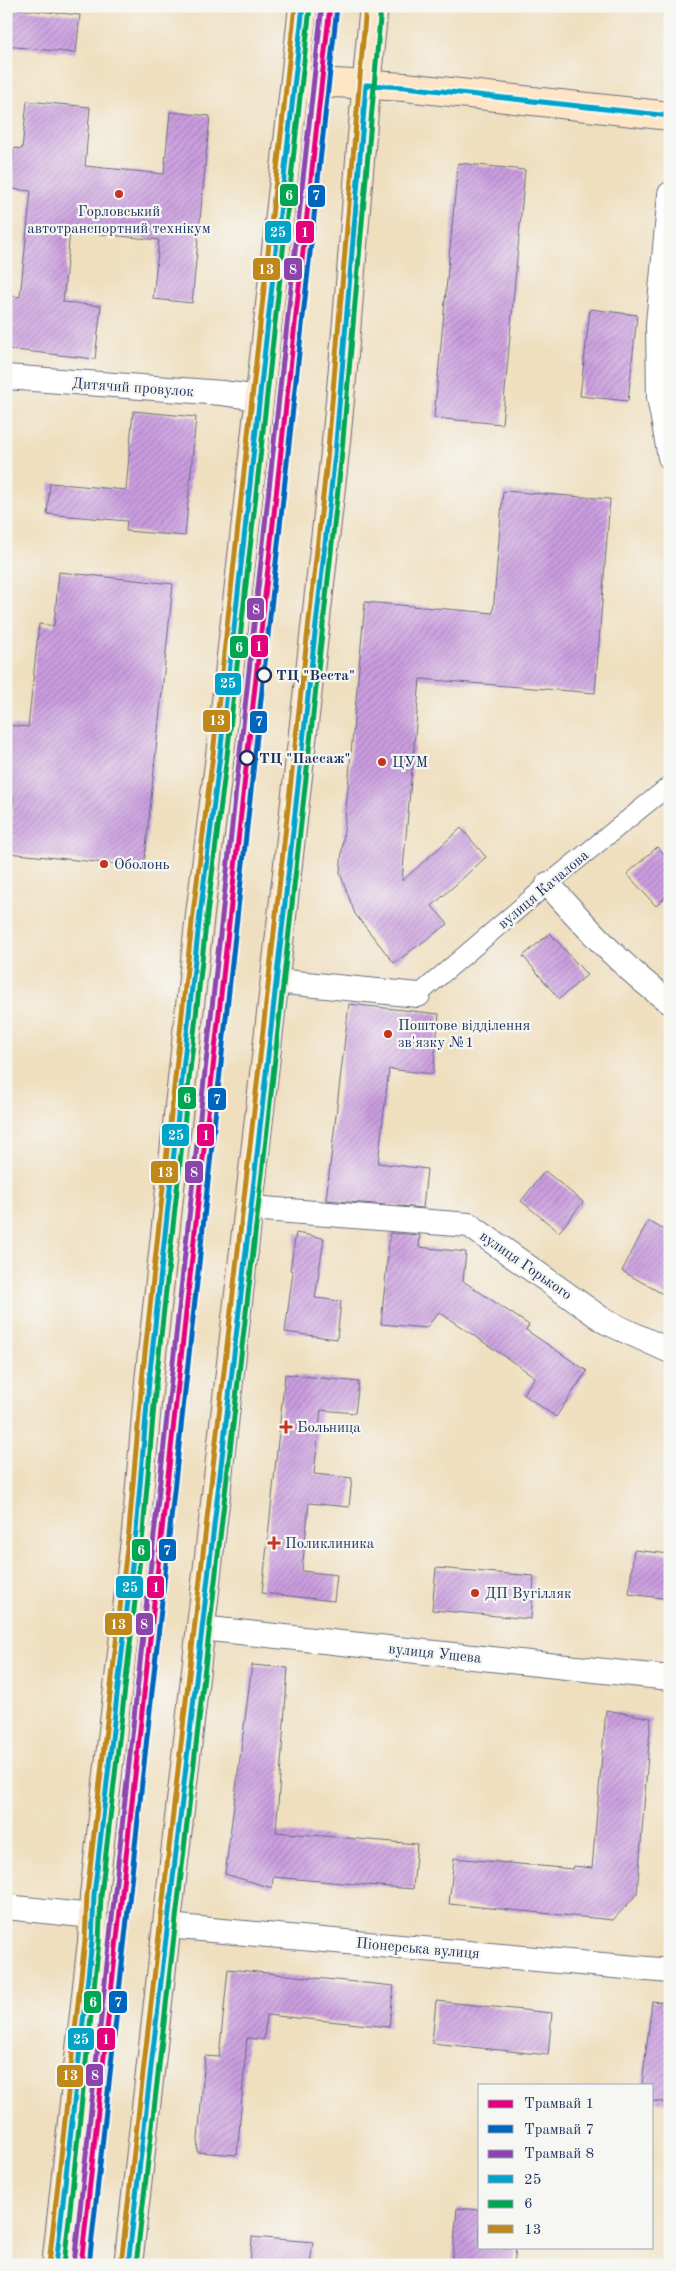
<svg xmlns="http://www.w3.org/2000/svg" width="676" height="2271" font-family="'Old Standard TT',serif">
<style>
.building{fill:url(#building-hatch)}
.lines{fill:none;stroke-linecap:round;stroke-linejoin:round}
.pedestrian-casing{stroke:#656d80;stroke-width:20}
.minor-casing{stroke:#656d80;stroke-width:26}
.secondary-casing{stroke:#656d80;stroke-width:30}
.pedestrian{stroke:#fff;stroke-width:18}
.minor{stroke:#fff;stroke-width:24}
.secondary{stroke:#fde5c5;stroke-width:28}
.bus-1-casing{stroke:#f6f6f2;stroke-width:9}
.bus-2-casing{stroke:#f6f6f2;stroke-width:9}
.bus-3-casing{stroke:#f6f6f2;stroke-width:9}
.bus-1{stroke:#01a3c8;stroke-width:5}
.bus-2{stroke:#00a651;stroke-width:5}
.bus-3{stroke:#c08818;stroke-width:5}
.tram-1-casing{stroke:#f6f6f2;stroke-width:9}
.tram-2-casing{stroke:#f6f6f2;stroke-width:9}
.tram-3-casing{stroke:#f6f6f2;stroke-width:9}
.tram-1{stroke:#e5007d;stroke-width:5}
.tram-2{stroke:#0065bd;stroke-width:5}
.tram-3{stroke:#8e44ad;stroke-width:5}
.poi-dot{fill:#c8321e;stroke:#f6f6f2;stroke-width:2}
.stop-dot{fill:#f6f6f2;stroke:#1b2f5e;stroke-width:2.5}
.labels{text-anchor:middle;stroke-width:4.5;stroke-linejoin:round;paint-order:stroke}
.poi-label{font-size:15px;fill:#1b2f5e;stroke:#f6f6f2;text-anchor:start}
.street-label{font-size:15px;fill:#1b2f5e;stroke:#f6f6f2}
.stop-label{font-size:15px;font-weight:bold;fill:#1b2f5e;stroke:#f6f6f2;text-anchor:start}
.line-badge{stroke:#f6f6f2;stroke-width:2}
.badge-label{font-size:14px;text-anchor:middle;font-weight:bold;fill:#fff}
</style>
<defs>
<pattern id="building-hatch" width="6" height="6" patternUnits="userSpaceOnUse" patternTransform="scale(1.25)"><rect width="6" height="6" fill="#cb9ddf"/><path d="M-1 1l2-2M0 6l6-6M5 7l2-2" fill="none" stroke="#a480b8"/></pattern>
</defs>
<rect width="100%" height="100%" fill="#f6f6f2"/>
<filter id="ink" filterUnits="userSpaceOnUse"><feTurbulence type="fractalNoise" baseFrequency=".02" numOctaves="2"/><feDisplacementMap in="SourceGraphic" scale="10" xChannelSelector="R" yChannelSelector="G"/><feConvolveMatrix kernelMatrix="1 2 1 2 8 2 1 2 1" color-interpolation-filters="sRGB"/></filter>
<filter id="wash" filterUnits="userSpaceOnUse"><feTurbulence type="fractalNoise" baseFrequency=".0096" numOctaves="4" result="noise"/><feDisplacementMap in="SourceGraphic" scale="20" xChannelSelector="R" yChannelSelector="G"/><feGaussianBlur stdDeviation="1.12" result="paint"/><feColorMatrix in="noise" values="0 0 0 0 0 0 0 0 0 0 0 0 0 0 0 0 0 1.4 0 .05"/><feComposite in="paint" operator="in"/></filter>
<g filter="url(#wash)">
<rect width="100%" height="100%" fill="#efdfbf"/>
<g id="blocks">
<!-- building -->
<g class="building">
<polygon points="6,8 80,15 76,53 6,46"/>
<polygon points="27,101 90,107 85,166 164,174 170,112 210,116 192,303 153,299 159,240 70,231 63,302 101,306 95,359 6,349 6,295 20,297 31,191 10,189 14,148 22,149"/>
<polygon points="458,163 525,170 502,424 434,418"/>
<polygon points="590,309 637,315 628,401 580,396"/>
<polygon points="133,411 196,417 185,536 126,531 127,521 47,514 50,483 126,490"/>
<polygon points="503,491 610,499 595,693 420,679 402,881 461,828 486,857 432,906 448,924 394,963 355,914 340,873 365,602 493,613"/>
<polygon points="59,572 173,584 144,867 8,853 14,798 6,797 6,725 28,727 39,624 54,626"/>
<polygon points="657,847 670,860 670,893 656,906 627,874"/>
<polygon points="550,933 587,975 559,999 523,956"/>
<polygon points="349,1004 439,1014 433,1074 389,1069 378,1163 427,1169 423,1208 326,1200"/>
<polygon points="545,1171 583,1202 559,1232 521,1201"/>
<polygon points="648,1221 670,1233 670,1298 622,1271"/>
<polygon points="296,1233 324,1238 315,1298 341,1301 337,1339 285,1332 293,1271 290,1270"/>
<polygon points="390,1233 420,1235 419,1247 466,1252 463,1281 529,1325 526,1330 587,1371 556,1417 523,1394 535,1377 439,1312 426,1328 381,1324"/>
<polygon points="285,1374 359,1382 355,1413 321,1410 314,1474 352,1478 349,1507 309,1503 302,1571 337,1575 334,1601 262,1593"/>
<polygon points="634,1550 670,1554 670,1599 629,1594"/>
<polygon points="436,1568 534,1576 531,1619 432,1610"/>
<polygon points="252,1665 288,1668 276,1832 417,1844 413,1889 273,1877 272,1888 225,1874"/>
<polygon points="606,1710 651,1718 637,1894 613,1920 449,1904 454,1858 573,1869 574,1866 592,1868"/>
<polygon points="228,1969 394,1986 389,2027 266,2015 264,2040 247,2038 237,2155 197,2152 205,2056 219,2057"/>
<polygon points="436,2001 552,2013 548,2055 432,2043"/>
<polygon points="652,2001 670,2003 670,2103 652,2101 652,2085 642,2085"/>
<polygon points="457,2208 480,2210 480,2247 516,2247 514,2265 452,2265"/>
<polygon points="252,2237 313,2242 310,2265 250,2265"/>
</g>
</g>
</g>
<g filter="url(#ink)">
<use href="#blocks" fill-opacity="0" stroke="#656d80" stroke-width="1"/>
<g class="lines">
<!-- pedestrian casing -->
<g class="pedestrian-casing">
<polyline id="pedestrian" points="418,995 548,884 670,785"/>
</g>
<!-- minor casing -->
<g class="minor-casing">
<g id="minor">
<polyline points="670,194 658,324 659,397 670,457"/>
<polyline points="6,377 222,393 260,398"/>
<path d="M548,884C586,926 623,969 670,1002"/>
<polyline points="275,981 418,995"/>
<polyline points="251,1208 469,1225 606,1322 670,1351"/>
<polyline points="201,1628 670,1678"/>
<polyline points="6,1907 92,1916"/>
<polyline points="167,1926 670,1971"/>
</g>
</g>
<!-- secondary casing -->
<g class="secondary-casing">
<g id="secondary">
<polyline points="295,83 321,86 335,83 405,87 670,116"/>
<polyline points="56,2265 92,1941 94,1895 136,1531 149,1381 200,914 220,755 303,6"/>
<path d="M128,2265C197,1664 269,1063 334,461C350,310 358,158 374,6"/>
</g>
</g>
<!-- pedestrian -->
<use href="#pedestrian" class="pedestrian"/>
<!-- minor -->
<use href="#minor" class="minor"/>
<!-- secondary -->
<use href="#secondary" class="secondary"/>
<!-- bus-1 casing -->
<g class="bus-1-casing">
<g id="bus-1">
<polyline points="56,2265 92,1941 94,1895 136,1531 149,1381 200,914 220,755 303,6"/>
<polyline points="128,2265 251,1208 335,454 366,85 405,87 670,116"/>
</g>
</g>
<!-- bus-2 casing -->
<g class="bus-2-casing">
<g id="bus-2">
<polyline points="64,2265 99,1942 101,1896 143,1532 156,1382 207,915 227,756 310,7"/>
<polyline points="136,2265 266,1139 341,462 381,7"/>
</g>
</g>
<!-- bus-3 casing -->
<g class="bus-3-casing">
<g id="bus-3">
<polyline points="49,2264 85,1940 87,1894 129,1530 142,1380 193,913 213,754 295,6"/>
<polyline points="121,2264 251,1137 327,460 366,6"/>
</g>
</g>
<!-- bus-1 -->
<use href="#bus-1" class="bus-1"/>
<!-- bus-2 -->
<use href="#bus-2" class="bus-2"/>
<!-- bus-3 -->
<use href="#bus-3" class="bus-3"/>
<!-- tram-1 casing -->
<g class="tram-1-casing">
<polyline id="tram-1" points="81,2265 330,6"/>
</g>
<!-- tram-2 casing -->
<g class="tram-2-casing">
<polyline id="tram-2" points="89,2265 337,7"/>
</g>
<!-- tram-3 casing -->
<g class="tram-3-casing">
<polyline id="tram-3" points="74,2264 322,6"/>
</g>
<!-- tram-1 -->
<use href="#tram-1" class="tram-1"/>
<!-- tram-2 -->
<use href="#tram-2" class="tram-2"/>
<!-- tram-3 -->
<use href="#tram-3" class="tram-3"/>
</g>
</g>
<!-- markers -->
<g class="poi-dot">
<circle cx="119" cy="194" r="5"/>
<circle cx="382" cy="762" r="5"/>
<circle cx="104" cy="864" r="5"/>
<circle cx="388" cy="1034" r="5"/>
<path d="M283.5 1419.5h5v5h5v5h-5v5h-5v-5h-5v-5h5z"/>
<path d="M271.5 1535.5h5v5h5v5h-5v5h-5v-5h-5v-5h5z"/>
<circle cx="475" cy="1593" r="5"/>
</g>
<g class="stop-dot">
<circle cx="264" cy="675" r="7"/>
<circle cx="247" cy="758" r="7"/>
</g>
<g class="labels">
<!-- poi labels -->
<g class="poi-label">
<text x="119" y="216" text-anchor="middle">Горловський<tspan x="119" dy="17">автотранспортний технікум</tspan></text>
<text x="392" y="767">ЦУМ</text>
<text x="114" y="869">Оболонь</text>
<text x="398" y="1030">Поштове відділення<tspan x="398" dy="17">зв'язку №1</tspan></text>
<text x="297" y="1432">Больница</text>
<text x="285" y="1548">Поликлиника</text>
<text x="485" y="1598">ДП Вугілляк</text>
</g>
<!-- street labels -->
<g class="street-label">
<text transform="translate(133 387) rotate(4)" y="5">Дитячий провулок</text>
<text transform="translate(543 889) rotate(-40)" y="5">вулиця Качалова</text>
<text transform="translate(526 1265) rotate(35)" y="5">вулиця Горького</text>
<text transform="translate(435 1653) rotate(6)" y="5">вулиця Ушева</text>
<text transform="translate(418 1948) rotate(5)" y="5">Піонерська вулиця</text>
</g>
<!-- stop labels -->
<g class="stop-label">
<text x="276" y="680">ТЦ "Веста"</text>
<text x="259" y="763">ТЦ "Пассаж"</text>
</g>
</g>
<g class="line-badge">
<rect x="279" y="183" width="20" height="24" rx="5" fill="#00a651"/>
<rect x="307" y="184" width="19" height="24" rx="5" fill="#0065bd"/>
<rect x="264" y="220" width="28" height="24" rx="5" fill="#01a3c8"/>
<rect x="295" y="220" width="20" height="24" rx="5" fill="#e5007d"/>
<rect x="283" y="257" width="20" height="24" rx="5" fill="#8e44ad"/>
<rect x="252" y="257" width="29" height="24" rx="5" fill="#c08818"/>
<rect x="246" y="597" width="19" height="24" rx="5" fill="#8e44ad"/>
<rect x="250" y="634" width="19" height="24" rx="5" fill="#e5007d"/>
<rect x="229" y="635" width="20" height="24" rx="5" fill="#00a651"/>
<rect x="214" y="672" width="28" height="24" rx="5" fill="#01a3c8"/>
<rect x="202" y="709" width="29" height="24" rx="5" fill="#c08818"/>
<rect x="249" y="710" width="19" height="24" rx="5" fill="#0065bd"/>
<rect x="177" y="1086" width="20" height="24" rx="5" fill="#00a651"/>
<rect x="207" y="1087" width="20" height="24" rx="5" fill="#0065bd"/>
<rect x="161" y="1123" width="29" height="24" rx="5" fill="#01a3c8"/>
<rect x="196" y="1123" width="19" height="24" rx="5" fill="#e5007d"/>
<rect x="150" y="1160" width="29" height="24" rx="5" fill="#c08818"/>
<rect x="184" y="1160" width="20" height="24" rx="5" fill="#8e44ad"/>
<rect x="131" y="1538" width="20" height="24" rx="5" fill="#00a651"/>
<rect x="158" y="1538" width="19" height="24" rx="5" fill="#0065bd"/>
<rect x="115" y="1575" width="29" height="24" rx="5" fill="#01a3c8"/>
<rect x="146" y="1575" width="19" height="24" rx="5" fill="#e5007d"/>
<rect x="104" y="1612" width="29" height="24" rx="5" fill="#c08818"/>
<rect x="135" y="1612" width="19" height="24" rx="5" fill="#8e44ad"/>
<rect x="83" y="1990" width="19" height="24" rx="5" fill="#00a651"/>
<rect x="108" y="1990" width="20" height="24" rx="5" fill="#0065bd"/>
<rect x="96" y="2027" width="20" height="24" rx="5" fill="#e5007d"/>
<rect x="67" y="2027" width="28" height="24" rx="5" fill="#01a3c8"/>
<rect x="85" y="2063" width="19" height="24" rx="5" fill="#8e44ad"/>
<rect x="56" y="2064" width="28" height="24" rx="5" fill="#c08818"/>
</g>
<g class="badge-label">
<text x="289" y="200">6</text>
<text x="316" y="200">7</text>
<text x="278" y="237">25</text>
<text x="305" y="237">1</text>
<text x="293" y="274">8</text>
<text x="266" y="274">13</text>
<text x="256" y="614">8</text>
<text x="259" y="651">1</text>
<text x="239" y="652">6</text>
<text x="228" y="688">25</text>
<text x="217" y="725">13</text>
<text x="259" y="726">7</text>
<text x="187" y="1103">6</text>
<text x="217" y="1104">7</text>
<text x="176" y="1140">25</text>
<text x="206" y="1140">1</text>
<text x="165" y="1177">13</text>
<text x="194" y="1177">8</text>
<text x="141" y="1555">6</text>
<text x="167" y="1555">7</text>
<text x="130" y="1592">25</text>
<text x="156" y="1592">1</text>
<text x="118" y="1629">13</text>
<text x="144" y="1629">8</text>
<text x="93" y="2007">6</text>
<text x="118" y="2007">7</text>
<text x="106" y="2044">1</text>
<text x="81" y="2044">25</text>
<text x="95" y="2080">8</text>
<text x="70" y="2080">13</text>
</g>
<!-- margin -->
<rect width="676" height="2271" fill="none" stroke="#f6f6f2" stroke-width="25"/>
<!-- legend -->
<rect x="478" y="2084" width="175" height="165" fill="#f6f6f2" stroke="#9ea6b7"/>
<rect x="488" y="2100" width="25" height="8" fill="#e5007d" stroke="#9ea6b7"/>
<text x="524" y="2108" font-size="15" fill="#1b2f5e">Трамвай 1</text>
<rect x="488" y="2125" width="25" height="8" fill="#0065bd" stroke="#9ea6b7"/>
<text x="524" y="2134" font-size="15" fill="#1b2f5e">Трамвай 7</text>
<rect x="488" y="2150" width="25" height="8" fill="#8e44ad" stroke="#9ea6b7"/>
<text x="524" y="2158" font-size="15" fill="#1b2f5e">Трамвай 8</text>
<rect x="488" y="2175" width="25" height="8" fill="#01a3c8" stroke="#9ea6b7"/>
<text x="524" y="2184" font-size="15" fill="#1b2f5e">25</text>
<rect x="488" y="2200" width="25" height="8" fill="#00a651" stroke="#9ea6b7"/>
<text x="524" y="2208" font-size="15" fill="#1b2f5e">6</text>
<rect x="488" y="2225" width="25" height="8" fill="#c08818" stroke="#9ea6b7"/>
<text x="524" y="2234" font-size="15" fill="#1b2f5e">13</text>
</svg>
